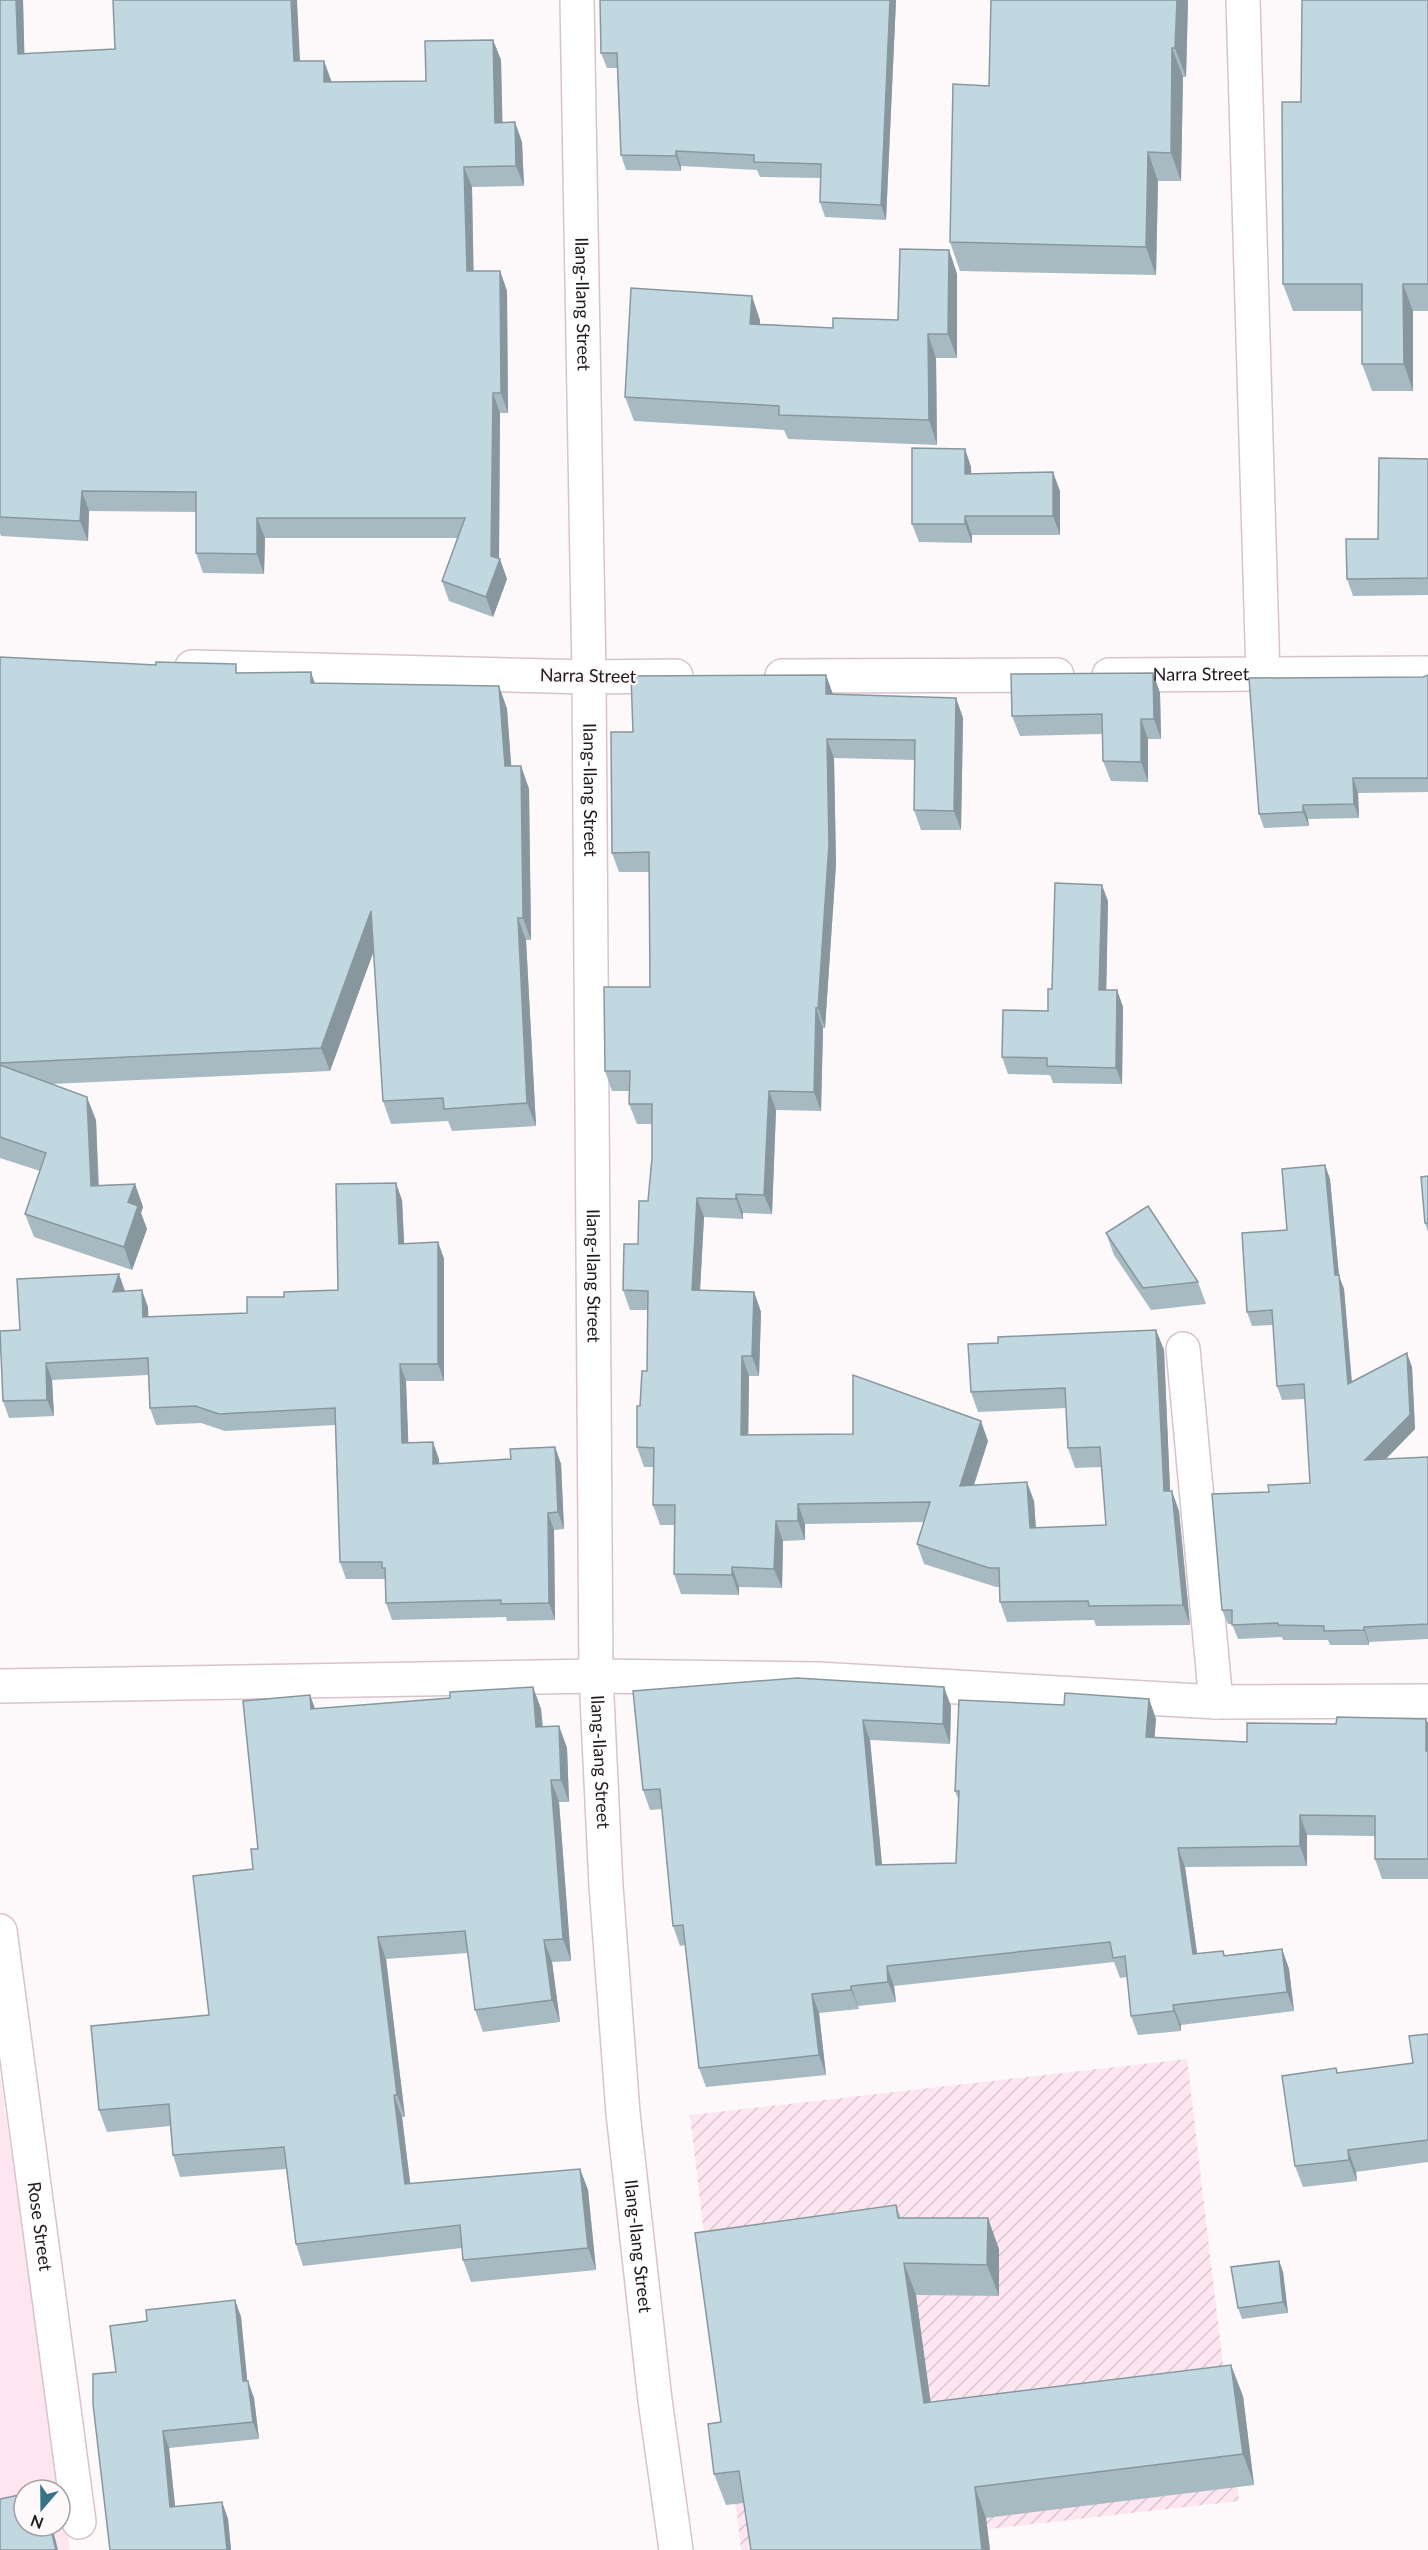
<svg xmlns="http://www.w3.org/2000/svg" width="1428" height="2550" font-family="Lato,sans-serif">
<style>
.built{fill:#fde6f0;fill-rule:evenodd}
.industrial{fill:url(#industrial-furrows)}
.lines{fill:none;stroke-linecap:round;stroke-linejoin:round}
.street-casing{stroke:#d8c3cd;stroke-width:36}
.secondary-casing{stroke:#d8c3cd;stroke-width:36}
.street{stroke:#fff;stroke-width:33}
.secondary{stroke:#fff;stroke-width:33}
.wall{fill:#a7bac2}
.shaded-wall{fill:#88979e}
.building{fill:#c2d8e1;stroke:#88979e;stroke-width:1.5}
.labels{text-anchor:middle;stroke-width:4.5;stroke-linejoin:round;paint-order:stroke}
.street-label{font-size:18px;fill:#21191d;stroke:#fdf9fb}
</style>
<defs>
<pattern id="industrial-furrows" width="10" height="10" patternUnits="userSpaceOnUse" patternTransform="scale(1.5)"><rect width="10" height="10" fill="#fde6f0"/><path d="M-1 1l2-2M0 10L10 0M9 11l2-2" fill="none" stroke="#d9c5cd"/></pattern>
</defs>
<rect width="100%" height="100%" fill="#fdf9fb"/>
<!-- built -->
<path class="built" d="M0,2076L70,2550H0ZM24,2490H60V2526H24Z"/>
<!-- industrial -->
<polygon class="industrial" points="1187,2059 1239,2501 803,2550 741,2550 690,2115"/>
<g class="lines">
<!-- street casing -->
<g class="street-casing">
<g id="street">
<polyline points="1243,0 1263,675"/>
<polyline points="192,667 589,677"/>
<polyline points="1183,1349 1216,1702"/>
<polyline points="0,1686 596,1676 818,1679 1216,1702 1428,1701"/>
<path id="s1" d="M0,1931L79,2522"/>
</g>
</g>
<!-- secondary casing -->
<g class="secondary-casing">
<g id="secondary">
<path id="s2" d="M577,0L589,677L596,1676L606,1886L623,2113L655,2400L676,2550"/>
<path id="s3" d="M1109,675L1428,673"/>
<polyline points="782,676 1057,675"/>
<polyline points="589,677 676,676"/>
</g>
</g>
<!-- street -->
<use href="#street" class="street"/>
<!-- secondary -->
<use href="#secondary" class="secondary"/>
</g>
<!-- wall -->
<g class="wall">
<polygon points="0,0 23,0 24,54 300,61 324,61 332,82 426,81 493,40 501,60 502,122 522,142 524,186 472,187 473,271 500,271 507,291 508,413 500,413 499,559 507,579 493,617 449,601 442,581 457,538 265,538 264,574 203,573 196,553 196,512 89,511 88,541 1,536 0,533"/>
<polygon points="600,0 896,0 886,220 825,217 820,202 821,178 760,177 757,170 681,166 681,171 626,170 621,155 617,68 607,68 601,53"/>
<polygon points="991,0 1188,0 1186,77 1183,77 1181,181 1158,181 1156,275 960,271 950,242 989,86"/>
<polygon points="1428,0 1428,311 1413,311 1413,391 1372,391 1362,364 1362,311 1293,311 1283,284 1301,102"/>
<polygon points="949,250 957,274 957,358 936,358 937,445 788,439 784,430 634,421 625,397 760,320 760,324 833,328 898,320"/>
<polygon points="965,449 971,467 971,473 1060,491 1060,535 972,535 972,543 919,542 912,524"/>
<polygon points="1428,459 1428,595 1353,596 1347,579 1378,539"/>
<polygon points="0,657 239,673 315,683 499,686 507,709 511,766 521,766 529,789 531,940 526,940 536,1126 452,1131 448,1121 391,1124 383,1101 374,950 330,1071 52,1084 96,1120 99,1185 135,1184 143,1207 141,1213 147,1229 132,1270 34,1237 25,1214 40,1171 0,1158"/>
<polygon points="1153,673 1160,693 1161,739 1148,739 1148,782 1111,781 1103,761 1103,734 1020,736 1012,716"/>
<polygon points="826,675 833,694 956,698 963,718 961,830 921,830 914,810 915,760 834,758 836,864 825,1028 823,1028 821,1111 776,1110 772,1214 743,1213 743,1219 704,1217 700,1290 754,1292 761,1312 759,1376 749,1376 748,1435 988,1441 974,1485 1034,1501 1036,1528 1106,1525 1102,1467 1075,1468 1068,1448 1066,1408 978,1412 971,1392 998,1343 1156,1330 1164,1350 1170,1491 1179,1511 1190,1625 1096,1626 1094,1620 1007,1622 1000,1602 999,1587 996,1587 924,1564 917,1544 924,1522 805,1524 805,1540 783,1541 782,1588 739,1587 739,1595 681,1594 674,1574 674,1525 660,1525 653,1505 654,1467 644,1467 637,1447 640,1406 647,1371 648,1310 630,1310 623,1290 638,1244 648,1201 652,1158 652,1124 637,1124 629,1104 630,1091 612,1091 605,1071 650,987 649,872 619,872 612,853 633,732"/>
<polygon points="1428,675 1428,792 1358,793 1359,818 1308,819 1309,826 1264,828 1259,814 1423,677"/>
<polygon points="1108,901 1106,990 1117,990 1123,1007 1122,1084 1053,1083 1050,1075 1008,1074 1002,1057 1048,1011 1052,989"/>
<polygon points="1325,1165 1330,1179 1339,1276 1344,1289 1352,1382 1412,1367 1415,1429 1386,1459 1428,1457 1428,1639 1369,1642 1369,1645 1330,1645 1328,1640 1283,1640 1282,1637 1238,1639 1232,1624 1228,1624 1222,1610 1269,1492 1310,1483 1305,1399 1282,1400 1277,1386 1273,1325 1252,1326 1247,1312 1287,1230"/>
<polygon points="1428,1176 1428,1232 1425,1223"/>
<polygon points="402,1200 404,1244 438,1242 444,1259 444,1381 406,1381 408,1443 439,1459 439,1464 511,1459 555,1447 561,1464 564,1529 554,1530 555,1620 507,1621 506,1617 392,1620 386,1603 385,1579 346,1579 340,1562 335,1425 225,1431 201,1423 156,1425 150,1408 148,1375 52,1380 54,1416 9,1418 3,1401 20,1330 125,1291 148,1307 148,1317 247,1313 284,1297 338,1290"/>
<polygon points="1106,1233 1198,1282 1206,1304 1151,1310 1114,1255"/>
<polygon points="533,1687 541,1709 543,1727 559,1726 567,1748 569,1802 559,1802 571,1961 552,1962 560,2022 483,2032 475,2010 468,1953 386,1959 405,2117 402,2117 410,2183 580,2169 588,2190 596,2270 471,2282 463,2260 462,2248 303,2266 296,2244 286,2169 180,2177 173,2155 170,2126 107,2132 99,2110 209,2015 253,1869 310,1695 315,1709 450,1698"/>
<polygon points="633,1691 951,1706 950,1744 870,1740 882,1865 956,1863 959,1801 955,1791 1064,1705 1149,1699 1156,1719 1154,1738 1247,1742 1336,1724 1428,1723 1428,1879 1382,1879 1375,1859 1375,1836 1307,1835 1307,1866 1185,1867 1197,1954 1223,1951 1225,1955 1282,1949 1289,1969 1294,2011 1181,2025 1181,2031 1138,2035 1131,2016 1127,1977 1120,1978 1114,1962 894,1986 896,2002 858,2006 859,2009 819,2013 826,2075 706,2087 699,2068 685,1945 680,1946 673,1926 662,1809 650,1810 643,1790"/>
<polygon points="1428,2034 1428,2162 1356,2172 1357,2181 1303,2187 1295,2166 1338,2073 1413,2063"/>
<polygon points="896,2205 901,2218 999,2249 999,2296 916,2295 930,2402 1243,2396 1254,2485 986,2518 990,2550 751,2550 744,2503 726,2505 714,2474"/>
<polygon points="1279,2261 1283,2272 1288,2313 1242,2319 1238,2308"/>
<polygon points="235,2300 241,2317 247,2381 254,2398 259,2439 169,2448 175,2507 222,2502 228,2519 231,2550 110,2550 147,2321"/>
</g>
<!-- shaded-wall -->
<g class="shaded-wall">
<polygon points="16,0 23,0 25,74 18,54"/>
<polygon points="291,0 297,0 301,81 294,61"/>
<polygon points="890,0 896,0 886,220 881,205"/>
<polygon points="1177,0 1188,0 1186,77 1175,48"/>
<polygon points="493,40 501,60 503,143 495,123"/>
<polygon points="1172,48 1183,77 1181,181 1171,153"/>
<polygon points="324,61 331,81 332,102 324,82"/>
<polygon points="515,122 522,142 524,186 516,166"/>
<polygon points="676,151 681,166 681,171 676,156"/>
<polygon points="1148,152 1158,181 1156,275 1146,247"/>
<polygon points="464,167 472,187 474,291 467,271"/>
<polygon points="949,250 957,274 957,358 948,334"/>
<polygon points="500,271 507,291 508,413 501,393"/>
<polygon points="1403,284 1413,311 1413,391 1404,364"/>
<polygon points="752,296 760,320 759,348 750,324"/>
<polygon points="928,334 936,358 937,445 929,420"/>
<polygon points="493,393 500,413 499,562 500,559 507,579 493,617 486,597 491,556"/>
<polygon points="965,449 971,467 972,492 965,474"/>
<polygon points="1053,472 1060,491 1060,535 1053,516"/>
<polygon points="82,491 89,511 88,541 80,521"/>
<polygon points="965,516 972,535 972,543 965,524"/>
<polygon points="257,518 265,538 264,574 257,554"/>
<polygon points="311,672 319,695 311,683"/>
<polygon points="1153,673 1160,693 1161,739 1154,719"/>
<polygon points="826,675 833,695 826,694"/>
<polygon points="499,686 507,709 513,789 505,766"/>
<polygon points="956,698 963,718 961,830 954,811"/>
<polygon points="1141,719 1148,739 1148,782 1141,762"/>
<polygon points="827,739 834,758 836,864 825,1028 818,1008"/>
<polygon points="521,766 529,789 531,940 523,918"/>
<polygon points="1353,778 1358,793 1359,818 1354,804"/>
<polygon points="1303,805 1308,819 1309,826 1303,812"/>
<polygon points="1102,885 1108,901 1106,1007 1099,990"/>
<polygon points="371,911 380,934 330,1071 321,1048"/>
<polygon points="518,918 526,940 536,1126 527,1103"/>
<polygon points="1117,990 1123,1007 1122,1084 1116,1068"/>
<polygon points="816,1008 823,1028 821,1111 814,1092"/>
<polygon points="769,1091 776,1110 772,1214 764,1195"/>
<polygon points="87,1097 96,1120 99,1208 91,1186"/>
<polygon points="1325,1165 1330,1179 1339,1276 1344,1289 1353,1398 1348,1384 1335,1275"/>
<polygon points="396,1183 402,1200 405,1261 399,1244"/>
<polygon points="135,1184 143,1207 141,1213 147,1229 132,1270 124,1247 128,1202"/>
<polygon points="736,1194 743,1213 743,1219 736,1199"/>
<polygon points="697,1198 704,1217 699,1309 692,1290"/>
<polygon points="438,1242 444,1259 444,1381 438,1364"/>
<polygon points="119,1274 125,1291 113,1292"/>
<polygon points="142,1290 148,1307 149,1334 143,1317"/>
<polygon points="754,1292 761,1312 759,1376 752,1356"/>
<polygon points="1156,1330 1164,1350 1171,1511 1164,1491"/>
<polygon points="1407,1353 1412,1367 1415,1429 1371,1474 1365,1460"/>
<polygon points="742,1356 749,1376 748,1455 741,1435"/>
<polygon points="46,1363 52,1380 54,1416 47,1400"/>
<polygon points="400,1364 406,1381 409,1460 402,1443"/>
<polygon points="981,1421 988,1441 967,1506 960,1486"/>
<polygon points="433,1442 439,1459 440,1481 433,1464"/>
<polygon points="555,1447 561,1464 564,1529 558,1512"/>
<polygon points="1027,1482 1034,1501 1037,1547 1030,1528"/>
<polygon points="1172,1491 1179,1511 1190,1625 1183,1605"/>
<polygon points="798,1504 805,1524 805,1540 798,1521"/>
<polygon points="548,1513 554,1530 555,1620 549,1603"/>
<polygon points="776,1521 783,1541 782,1588 774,1569"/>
<polygon points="732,1567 739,1587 739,1595 732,1575"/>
<polygon points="1364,1627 1369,1642 1369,1645 1364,1630"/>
<polygon points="533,1687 541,1709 544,1749 536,1727"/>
<polygon points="944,1687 951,1706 950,1744 943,1724"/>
<polygon points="310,1695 318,1717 311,1709"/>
<polygon points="1149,1699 1156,1719 1153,1757 1146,1737"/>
<polygon points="1426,1719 1428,1723 1428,1757 1426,1751"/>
<polygon points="863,1720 870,1740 884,1885 876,1865"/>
<polygon points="559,1726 567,1748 569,1802 561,1780"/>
<polygon points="551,1780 559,1802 571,1961 563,1939"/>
<polygon points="1300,1815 1307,1835 1307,1866 1300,1846"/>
<polygon points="1178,1848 1185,1867 1200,1974 1193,1954"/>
<polygon points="378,1937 386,1959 405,2117 397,2095"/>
<polygon points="544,1940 552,1962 560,2022 552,2000"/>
<polygon points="1282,1949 1289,1969 1294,2011 1287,1992"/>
<polygon points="887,1966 894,1986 896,2002 888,1982"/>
<polygon points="851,1986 858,2006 859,2009 851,1990"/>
<polygon points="812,1994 819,2013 826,2075 819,2055"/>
<polygon points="1173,2005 1181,2025 1181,2031 1174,2011"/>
<polygon points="394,2095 402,2117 413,2206 405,2184"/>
<polygon points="1348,2150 1356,2172 1357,2181 1349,2160"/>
<polygon points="580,2169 588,2190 596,2270 588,2248"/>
<polygon points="988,2218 999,2249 999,2296 987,2265"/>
<polygon points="1279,2261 1283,2272 1288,2313 1283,2302"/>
<polygon points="904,2263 916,2295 935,2434 924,2403"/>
<polygon points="235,2300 241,2317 249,2398 243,2381"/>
<polygon points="1231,2365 1243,2396 1254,2485 1243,2454"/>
<polygon points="248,2381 254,2398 259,2439 253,2422"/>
<polygon points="163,2431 169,2448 177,2524 170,2507"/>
<polygon points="975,2487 986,2518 990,2550 982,2550"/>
<polygon points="222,2502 228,2519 231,2550 227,2550"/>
<polygon points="50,2526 52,2526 58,2550 56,2550"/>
</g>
<!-- building -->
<g class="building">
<polygon points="0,0 16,0 18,54 115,49 113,0 291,0 294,61 324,61 324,82 426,81 425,41 493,40 495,123 515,122 516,166 464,167 467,271 500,271 501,393 493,393 491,556 500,559 486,597 442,581 465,518 257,518 257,554 196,553 196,492 82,491 80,521 0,517"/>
<polygon points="600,0 890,0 881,205 820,202 821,164 754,162 754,155 676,151 676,156 621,155 617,53 601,53"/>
<polygon points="991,0 1177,0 1175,48 1172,48 1171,153 1148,152 1146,247 950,242 953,84 989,86"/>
<polygon points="1302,0 1428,0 1428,284 1403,284 1404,364 1362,364 1362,284 1283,284 1282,102 1301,102"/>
<polygon points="900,249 949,250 948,334 928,334 929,420 779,415 779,406 625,397 631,288 752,296 750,324 833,328 833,318 898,320"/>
<polygon points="912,448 965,449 965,474 1053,472 1053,516 965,516 965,524 912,524"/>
<polygon points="1379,458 1428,459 1428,578 1347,579 1346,539 1378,539"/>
<polygon points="0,657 156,665 156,662 236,664 236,673 311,672 311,683 499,686 505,766 521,766 523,918 518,918 527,1103 444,1109 443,1098 383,1101 371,911 321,1048 0,1063"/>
<polygon points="1153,673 1154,719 1141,719 1141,762 1103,761 1102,714 1012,716 1011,674"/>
<polygon points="826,675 826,694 956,698 954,811 914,810 915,740 827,739 829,844 818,1008 816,1008 814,1092 769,1091 764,1195 736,1194 736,1199 697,1198 692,1290 754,1292 752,1356 742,1356 741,1435 853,1434 853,1375 981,1421 960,1486 1027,1482 1030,1528 1106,1525 1100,1447 1068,1448 1065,1388 971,1392 968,1344 998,1343 998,1337 1156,1330 1164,1491 1172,1491 1183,1605 1089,1606 1088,1601 1000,1602 999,1568 989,1568 917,1544 930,1502 798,1504 798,1521 776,1521 774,1569 732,1567 732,1575 674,1574 675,1505 653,1505 654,1448 637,1447 637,1406 640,1406 642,1371 647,1371 648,1291 623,1290 624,1244 638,1244 639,1201 648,1201 652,1158 652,1104 629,1104 630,1071 605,1071 604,987 650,987 649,852 612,853 611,732 633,732 631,676"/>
<polygon points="1428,675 1428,778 1353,778 1354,804 1303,805 1303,812 1259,814 1249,678 1423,677"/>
<polygon points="1055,883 1102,885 1099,990 1117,990 1116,1068 1047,1066 1047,1058 1002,1057 1003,1010 1048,1011 1048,989 1052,989"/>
<polygon points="0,1065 87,1097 91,1186 135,1184 128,1202 138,1206 124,1247 25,1214 46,1153 0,1137"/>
<polygon points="1325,1165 1335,1275 1339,1275 1348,1384 1407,1353 1410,1415 1365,1460 1428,1457 1428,1624 1364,1627 1364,1630 1324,1631 1324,1626 1278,1625 1278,1623 1232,1625 1232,1610 1222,1610 1212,1494 1269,1492 1268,1485 1310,1483 1304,1384 1277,1386 1272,1310 1247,1312 1242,1233 1287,1230 1282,1169"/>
<polygon points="1428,1176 1428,1223 1425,1223 1421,1177"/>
<polygon points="396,1183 399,1244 438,1242 438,1364 400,1364 402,1443 433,1442 433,1464 511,1459 510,1449 555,1447 558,1512 548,1513 549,1603 501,1604 501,1600 386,1603 385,1568 382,1568 382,1562 340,1562 335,1408 219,1414 195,1406 150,1408 148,1358 46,1363 47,1400 3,1401 0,1331 20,1330 17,1279 119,1274 113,1292 142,1290 143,1317 247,1313 247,1297 284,1297 284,1292 338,1290 336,1184"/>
<polygon points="1148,1206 1198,1282 1143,1288 1106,1233"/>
<polygon points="797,1678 944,1687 943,1724 863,1720 876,1865 956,1863 959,1791 955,1791 959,1700 1064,1705 1065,1693 1149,1699 1146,1737 1247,1742 1247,1723 1336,1724 1337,1717 1426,1719 1426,1751 1428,1751 1428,1859 1375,1859 1375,1816 1300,1815 1300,1846 1178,1848 1193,1954 1223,1951 1224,1956 1282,1949 1287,1992 1173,2005 1174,2011 1131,2016 1125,1956 1113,1958 1110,1942 887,1966 888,1982 851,1986 851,1990 812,1994 819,2055 699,2068 683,1925 673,1926 660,1789 643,1790 633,1691"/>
<polygon points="533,1687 536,1727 559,1726 561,1780 551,1780 563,1939 544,1940 552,2000 475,2010 465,1931 378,1937 397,2095 394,2095 405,2184 580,2169 588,2248 463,2260 460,2225 296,2244 284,2147 173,2155 169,2104 99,2110 91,2026 209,2015 193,1876 253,1869 251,1849 258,1849 243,1701 310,1695 311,1709 450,1698 450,1692"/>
<polygon points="1428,2034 1428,2140 1348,2150 1349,2160 1295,2166 1282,2076 1336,2068 1337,2073 1413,2063 1409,2036"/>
<polygon points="896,2205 898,2218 988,2218 987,2265 904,2263 924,2403 1231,2365 1243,2454 975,2487 982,2550 751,2550 739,2471 714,2474 708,2424 721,2422 695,2233"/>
<polygon points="1279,2261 1283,2302 1238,2308 1231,2267"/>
<polygon points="235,2300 243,2381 248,2381 253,2422 163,2431 170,2507 222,2502 227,2550 110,2550 93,2404 93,2374 116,2372 110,2326 147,2321 146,2310"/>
<polygon points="24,2494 24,2526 50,2526 56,2550 0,2550 0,2499"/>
</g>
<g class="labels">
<!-- street labels -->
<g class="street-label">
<text dy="6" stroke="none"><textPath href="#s2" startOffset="304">Ilang-Ilang Street</textPath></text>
<text dy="6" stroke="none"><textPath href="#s3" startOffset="92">Narra Street</textPath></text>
<text transform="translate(588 676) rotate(1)" y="6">Narra Street</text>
<text dy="6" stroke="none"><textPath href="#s2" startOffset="790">Ilang-Ilang Street</textPath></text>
<text dy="6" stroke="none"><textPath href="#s2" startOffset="1276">Ilang-Ilang Street</textPath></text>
<text dy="6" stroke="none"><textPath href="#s2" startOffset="1762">Ilang-Ilang Street</textPath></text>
<text dy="6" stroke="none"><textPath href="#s1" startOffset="298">Rose Street</textPath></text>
<text dy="6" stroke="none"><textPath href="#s2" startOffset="2248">Ilang-Ilang Street</textPath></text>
</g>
</g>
<!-- north arrow -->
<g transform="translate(42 2508) rotate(200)"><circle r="28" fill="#fdf9fb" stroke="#a59fa2" stroke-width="1.5"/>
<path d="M0-4.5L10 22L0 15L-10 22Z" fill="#357388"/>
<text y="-9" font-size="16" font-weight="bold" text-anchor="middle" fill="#21191d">N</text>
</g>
</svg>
